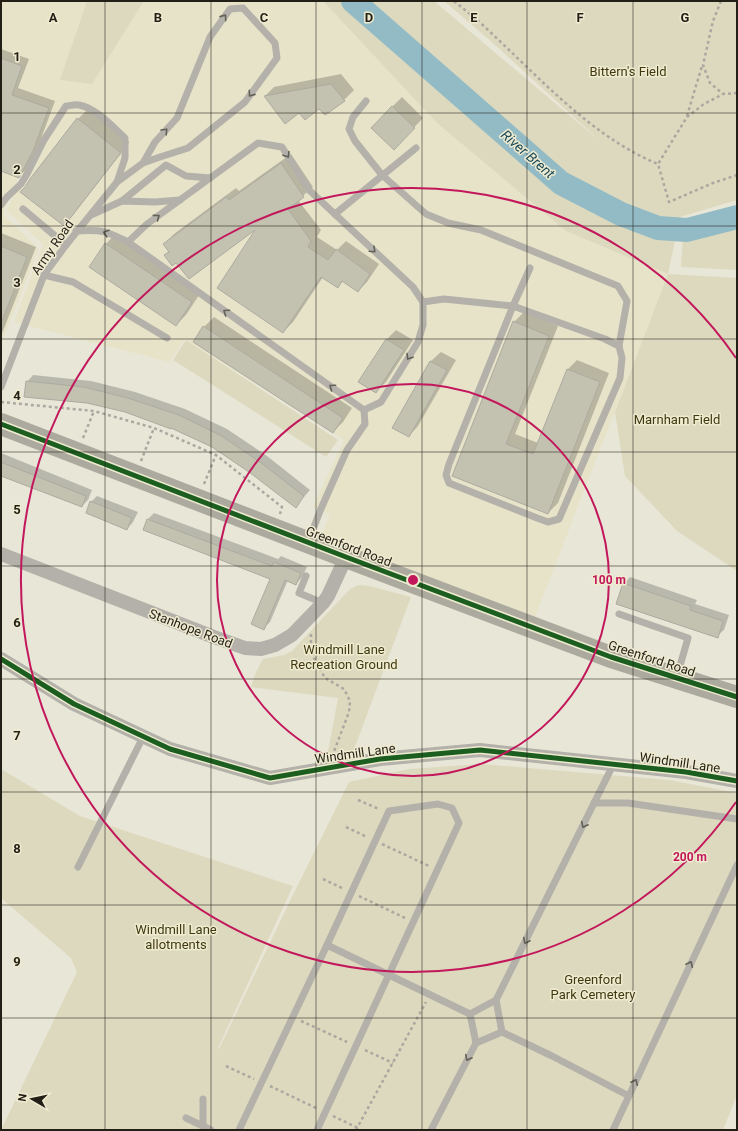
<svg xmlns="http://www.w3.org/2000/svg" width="738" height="1131" font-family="Roboto,sans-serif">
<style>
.built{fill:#e7e3c9}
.green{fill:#ddd9be}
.shadow{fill:#0003}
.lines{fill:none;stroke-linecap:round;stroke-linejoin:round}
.river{stroke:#93bbc6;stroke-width:24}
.building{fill:#c3c1b0;stroke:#adaba0}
.path{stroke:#aaa8a0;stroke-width:2.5;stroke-dasharray:3 3;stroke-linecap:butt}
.service{stroke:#b3b1a9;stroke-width:7}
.minor{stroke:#b3b1a9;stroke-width:14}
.primary{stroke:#acaa9e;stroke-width:22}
.cycleway-casing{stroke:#efebd0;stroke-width:8}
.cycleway{stroke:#1b5e20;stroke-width:5}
.oneway{stroke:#636158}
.grid{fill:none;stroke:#211f16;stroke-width:1;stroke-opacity:0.55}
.ring{fill:none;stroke:#c2185b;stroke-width:2}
.labels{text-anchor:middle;stroke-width:3;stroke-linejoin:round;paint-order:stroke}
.park-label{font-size:13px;fill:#403910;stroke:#efebd0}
.street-label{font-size:13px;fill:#211f16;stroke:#efebd0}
.water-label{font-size:14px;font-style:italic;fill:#174959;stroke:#efebd0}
.grid-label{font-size:13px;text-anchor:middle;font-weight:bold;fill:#211f16;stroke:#efebd0;stroke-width:3;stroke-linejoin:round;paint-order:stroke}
.centre{fill:#c2185b;stroke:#efebd0;stroke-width:2}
.ring-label{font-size:12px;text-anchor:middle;font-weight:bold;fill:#c2185b;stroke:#efebd0;stroke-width:3;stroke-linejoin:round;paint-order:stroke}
</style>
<rect width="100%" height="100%" fill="#e8e6d7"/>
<!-- built -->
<polygon class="built" points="1,1 87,1 60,80 92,84 144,1 323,1 437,123 566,231 668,274 532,625 317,545 330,515 313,507 344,440 185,339 169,362 14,322 43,244 7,211 44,118 3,214 39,249 1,344"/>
<!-- green -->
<g class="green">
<polygon points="87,1 144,1 92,84 60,80"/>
<polygon points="323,1 434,1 601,142 494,44 444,1 737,1 737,200 680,217 668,274 737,278 737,571 677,531 625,476 615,412 668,274 566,231 437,123"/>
<polygon points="737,222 737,270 681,267 683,236"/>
<polygon points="186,340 338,440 326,457 173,360"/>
<polygon points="358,585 370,586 411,597 350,760 326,762 338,698 251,687 256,672 263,659 284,655 292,651 350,589"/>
<polygon points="481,764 669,780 737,793 737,1095 723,1130 1,1130 77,972 71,958 1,898 1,769 80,816 293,886 218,1048 219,1049 288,905 349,782 409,769"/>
</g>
<!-- shadow -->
<g class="shadow">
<polygon points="1,49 29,59 18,88 55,101 39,144 26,170 19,176 1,170"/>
<polygon points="341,74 354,90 344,100 325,114 319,107 299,111 265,96 274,87"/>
<polygon points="402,97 423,118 403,139 392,107"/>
<polygon points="88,109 129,142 129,143 73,215 64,224 31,180 78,119"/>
<polygon points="291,154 313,187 298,200 321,230 317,237 337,250 346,241 379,264 367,282 358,291 343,281 337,287 323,277 293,322 283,332 259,227 176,261 165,255 169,251 164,244 174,234 236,188 239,191"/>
<polygon points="1,233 36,247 1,336"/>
<polygon points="115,234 201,292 186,315 176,325 106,244"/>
<polygon points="524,312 558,326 515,434 538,443 568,369 577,360 609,373 558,503 548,513 453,475 514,322"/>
<polygon points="214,317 352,408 343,422 333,432 195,341 204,327"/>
<polygon points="396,330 413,340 386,382 376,392 359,381 387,339"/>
<polygon points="441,352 456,360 418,426 409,436 394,427 431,361"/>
<polygon points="33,375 91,381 135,392 185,409 227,429 267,456 310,490 296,506 250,471 213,446 171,427 125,411 27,382"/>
<polygon points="1,453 92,490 88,500 82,506 1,475"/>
<polygon points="97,496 138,512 133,522 127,529 91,502"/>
<polygon points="154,513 278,559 281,556 307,567 302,577 296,584 288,580 270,622 264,628 271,578 148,519"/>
<polygon points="630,577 697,600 695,604 729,615 724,630 717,636 624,584"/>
</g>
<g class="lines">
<!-- river -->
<polyline class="river" points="353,1 561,183 621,214 658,228 687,230 737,217"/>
</g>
<!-- building -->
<g class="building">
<polygon points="1,58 22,66 12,95 49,108 33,151 19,178 1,171"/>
<polygon points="331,84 345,101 325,115 319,109 305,120 299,113 285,124 264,96"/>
<polygon points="392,106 415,128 394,150 371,128"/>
<polygon points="77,118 120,152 120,154 64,226 20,192 25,187 30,179"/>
<polygon points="281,163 304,197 288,209 311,241 308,247 328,260 336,249 370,274 358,292 342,281 338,288 321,277 283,333 217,288 255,230 189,279 176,263 172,266 164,255 169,252 163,244 226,197 229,200"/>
<polygon points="105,243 192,302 176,326 89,267"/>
<polygon points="1,246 27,257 2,321 1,321"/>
<polygon points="513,321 549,336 506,444 533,454 567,369 600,382 548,514 452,476"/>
<polygon points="203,326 343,418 333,433 193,342"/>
<polygon points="386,339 404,350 376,393 358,382"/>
<polygon points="430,361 447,370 409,437 392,428"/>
<polygon points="26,381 84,387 128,398 179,415 220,435 260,462 304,496 296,508 249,472 212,447 171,428 171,429 125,412 87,403 24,397"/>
<polygon points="1,462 86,496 82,507 1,476"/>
<polygon points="90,501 132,518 127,530 86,513"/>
<polygon points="147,519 272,566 274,562 301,573 296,585 285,580 264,630 251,624 270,579 143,530"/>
<polygon points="623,583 691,606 690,610 723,621 718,638 616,604"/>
</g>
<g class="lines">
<!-- path -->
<g class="path">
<path d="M454,1C466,11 478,20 489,31C540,78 592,137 658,164"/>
<polyline points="721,1 713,21 703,65 710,83 723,94"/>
<polyline points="737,93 723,94 704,104 687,117 658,164 669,202 713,183 737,175"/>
<polyline points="687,116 702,66"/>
<polyline points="1,402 94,411 154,428 216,455 282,507 280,514"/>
<polyline points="83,438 94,411"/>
<polyline points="141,461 154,428"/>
<polyline points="204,484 216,455"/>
<polyline points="311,634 311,643 314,658 325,678 344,689 350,701 349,712 333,754"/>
<polyline points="358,800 379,809"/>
<polyline points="346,827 367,837"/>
<polyline points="382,844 429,866"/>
<polyline points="323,879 344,889"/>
<polyline points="359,896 405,918"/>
<polyline points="301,1021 347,1042"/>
<polyline points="365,1050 393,1063"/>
<polyline points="226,1066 254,1079"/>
<polyline points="270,1086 318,1109"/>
<polyline points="333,1116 358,1128"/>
<polyline points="356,1130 426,1002"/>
</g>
<!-- service -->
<g class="service">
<polyline points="366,101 353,117 349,129 355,141 382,175 426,214 448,223 481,230 618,286 627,301 619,346"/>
<polyline points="122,201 166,165 186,176 210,178"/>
<path d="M1,205L7,197L21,184L27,174L44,140L66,106C70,106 74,104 79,105C96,108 112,126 125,138V158L117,182"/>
<polyline points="23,209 66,245"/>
<polyline points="335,214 416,148"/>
<polyline points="91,215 122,201 155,202 180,200"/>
<path d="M76,231C102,229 106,231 128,242L364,410L365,424L347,450L320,511L309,540"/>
<polyline points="128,242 147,224 258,143 282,147 309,190 413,287 423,302 423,325 418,342 381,402 364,410"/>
<polyline points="44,275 73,282 167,338"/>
<polyline points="423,302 444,299 513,306 605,339 619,346 622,358 620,378 559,519 548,522 537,518 449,483 446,475 449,464 513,306 530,268"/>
<polyline points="1,387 44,275 66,245 117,182 143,163 160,157 188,148 245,102 277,58 275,43 243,8 230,9 210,37 177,118 155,142 143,163"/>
<polyline points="306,576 299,593 323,603"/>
<polyline points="619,614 688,638 677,676"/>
<polyline points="594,803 628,803 737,819"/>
<polyline points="78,867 143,737"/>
<polyline points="502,1032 552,1056 629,1096"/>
<polyline points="476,1043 470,1014 496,1000"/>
<polyline points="186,1118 211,1130"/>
<polyline points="203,1126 203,1099"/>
<polyline points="239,1130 327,945 470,1014"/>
<polyline points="317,1130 459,823 452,808 438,804 389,811 327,945"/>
<polyline points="431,1130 476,1043 502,1032 496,1000 613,765"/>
<polyline points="613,1130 737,865"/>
</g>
<!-- minor -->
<g class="minor">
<polyline points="1,554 214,637 245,648 261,649 275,645 292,635 323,603 328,596 346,557"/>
<polyline points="1,659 74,704 170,749 270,778 380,759 480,750 686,772 737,781"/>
</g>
<!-- primary -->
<polyline class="primary" points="1,424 346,557 611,657 737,697"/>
<!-- cycleway casing -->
<g class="cycleway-casing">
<g id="cycleway">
<polyline points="1,424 346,557 611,657 737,697"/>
<polyline points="1,659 74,704 170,749 270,778 380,759 480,750 686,772 737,781"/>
</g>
</g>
<!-- cycleway -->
<use href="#cycleway" class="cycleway"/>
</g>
<!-- one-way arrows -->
<defs><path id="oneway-chevron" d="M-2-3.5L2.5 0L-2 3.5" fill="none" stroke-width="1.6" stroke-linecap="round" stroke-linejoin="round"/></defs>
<g class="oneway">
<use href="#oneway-chevron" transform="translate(224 17) rotate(-55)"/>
<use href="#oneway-chevron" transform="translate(251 94) rotate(125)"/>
<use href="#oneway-chevron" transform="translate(165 131) rotate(-47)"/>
<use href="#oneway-chevron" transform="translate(287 155) rotate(58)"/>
<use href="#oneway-chevron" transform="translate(157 217) rotate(-37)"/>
<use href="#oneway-chevron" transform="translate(106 233) rotate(-162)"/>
<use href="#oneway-chevron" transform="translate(373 250) rotate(43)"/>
<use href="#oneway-chevron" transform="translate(226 312) rotate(-145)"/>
<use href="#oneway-chevron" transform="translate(409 357) rotate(122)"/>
<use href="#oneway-chevron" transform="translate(332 387) rotate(-145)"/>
<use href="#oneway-chevron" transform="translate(584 825) rotate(117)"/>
<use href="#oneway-chevron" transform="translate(526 941) rotate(117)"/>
<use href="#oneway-chevron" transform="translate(690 964) rotate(-65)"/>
<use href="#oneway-chevron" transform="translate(468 1058) rotate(117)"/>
<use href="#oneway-chevron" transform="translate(635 1082) rotate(-65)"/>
</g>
<!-- grid -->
<path class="grid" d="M105,1V1130M211,1V1130M316,1V1130M422,1V1130M527,1V1130M633,1V1130M1,113H737M1,226H737M1,339H737M1,452H737M1,566H737M1,679H737M1,792H737M1,905H737M1,1018H737"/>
<!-- distance rings -->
<g class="ring">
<circle cx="413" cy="580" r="196"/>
<path d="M736 802A392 392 0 1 1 736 358"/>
</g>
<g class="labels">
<!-- park labels -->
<g class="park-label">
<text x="628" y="76">Bittern's Field</text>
<text x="677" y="424">Marnham Field</text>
<text x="344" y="654">Windmill Lane<tspan x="344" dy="15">Recreation Ground</tspan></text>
<text x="176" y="934">Windmill Lane<tspan x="176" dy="15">allotments</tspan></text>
<text x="593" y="984">Greenford<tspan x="593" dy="15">Park Cemetery</tspan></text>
</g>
<!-- street labels -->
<g class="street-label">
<text transform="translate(52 247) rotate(-55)" y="5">Army Road</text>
<text transform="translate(349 546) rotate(21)" y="5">Greenford Road</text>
<text transform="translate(191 628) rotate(21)" y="5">Stanhope Road</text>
<text transform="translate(652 658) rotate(18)" y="5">Greenford Road</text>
<text transform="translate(355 753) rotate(-8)" y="5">Windmill Lane</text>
<text transform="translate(680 762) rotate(8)" y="5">Windmill Lane</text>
</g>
<!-- water labels -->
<g class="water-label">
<text transform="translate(528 154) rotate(41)" y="5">River Brent</text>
</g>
</g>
<g class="grid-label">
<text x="53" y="22">A</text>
<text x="158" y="22">B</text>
<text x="264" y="22">C</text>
<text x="369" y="22">D</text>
<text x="474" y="22">E</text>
<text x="580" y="22">F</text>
<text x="685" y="22">G</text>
<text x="17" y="61">1</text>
<text x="17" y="174">2</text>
<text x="17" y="287">3</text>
<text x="17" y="400">4</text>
<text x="17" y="514">5</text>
<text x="17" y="627">6</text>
<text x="17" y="740">7</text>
<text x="17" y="853">8</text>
<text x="17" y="966">9</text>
</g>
<circle cx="413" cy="580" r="6" class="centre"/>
<g class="ring-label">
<text x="609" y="584">100 m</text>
<text x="690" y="861">200 m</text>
</g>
<!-- border -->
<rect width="738" height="1131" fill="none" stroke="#211f16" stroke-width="4"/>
<!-- north arrow -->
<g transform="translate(32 1099) rotate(279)" stroke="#efebd0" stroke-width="3" paint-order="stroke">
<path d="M0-3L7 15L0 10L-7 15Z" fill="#211f16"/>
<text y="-6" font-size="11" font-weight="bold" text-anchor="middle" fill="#211f16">N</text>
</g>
</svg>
